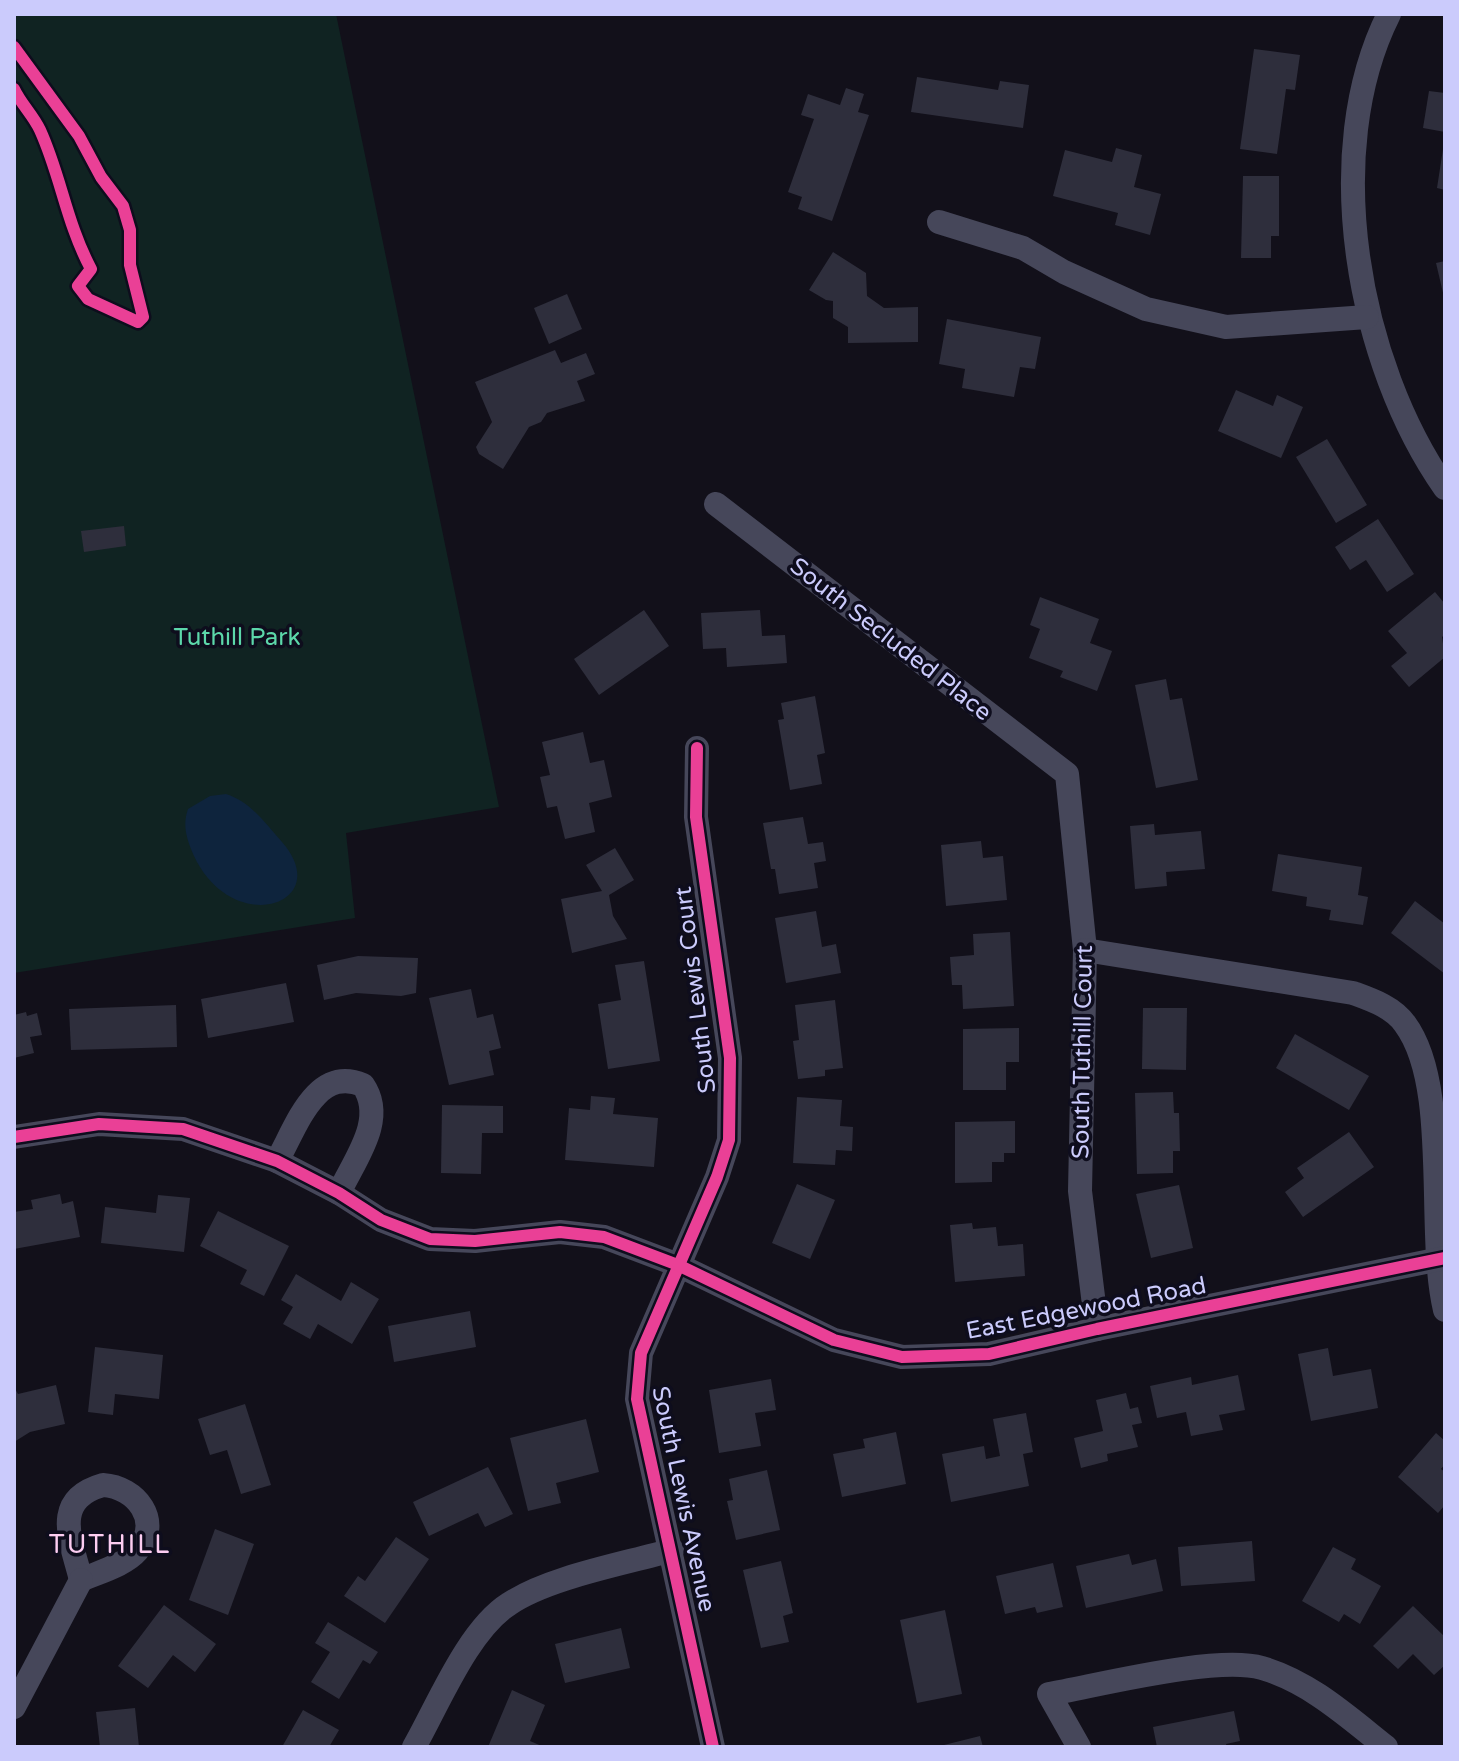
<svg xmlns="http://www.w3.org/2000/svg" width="1459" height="1761" font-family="'Varela Round',sans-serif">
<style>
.green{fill:#102322}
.water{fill:#0e243d}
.building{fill:#2e2e3c}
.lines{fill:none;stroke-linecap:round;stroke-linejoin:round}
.minor{stroke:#46475a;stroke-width:24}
.cycleway-casing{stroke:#0e0d1d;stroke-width:17}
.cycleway{stroke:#ea4096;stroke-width:12}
.labels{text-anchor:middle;stroke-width:7;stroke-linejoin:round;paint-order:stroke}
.park-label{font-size:24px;fill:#5cd7aa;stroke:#0e0d1d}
.street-label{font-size:24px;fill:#cbcbfc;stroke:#0e0d1d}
.neighbourhood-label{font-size:26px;letter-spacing:2px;fill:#fccdf1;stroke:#0e0d1d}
</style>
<rect width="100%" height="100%" fill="#12101a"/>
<!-- green -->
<polygon class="green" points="14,14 336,14 499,807 346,833 355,918 14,973"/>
<!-- water -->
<path class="water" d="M226,794C251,802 265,823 282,842C336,904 233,939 194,856C187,840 182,826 188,809L210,796Z"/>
<!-- building -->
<g class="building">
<polygon points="1254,49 1300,55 1295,90 1286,89 1277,154 1240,149"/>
<polygon points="917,77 998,90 1000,81 1029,85 1023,128 911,112"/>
<polygon points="846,88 864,94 858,112 869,115 832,221 798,209 802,197 788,192 814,119 801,115 808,94 840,105"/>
<polygon points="1429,91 1445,93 1445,132 1423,128"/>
<polygon points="1116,148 1142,155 1134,187 1161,194 1150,235 1115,225 1118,213 1053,196 1065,150 1112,162"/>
<polygon points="1443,149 1445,149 1445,190 1437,188"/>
<polygon points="1243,176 1279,176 1279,236 1271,236 1271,258 1241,258"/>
<polygon points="833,252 866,273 867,296 884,308 918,307 918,342 848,343 848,327 833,318 833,301 826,300 809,290"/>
<polygon points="1445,261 1445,297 1444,297 1436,263"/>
<polygon points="567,294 582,329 549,344 534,308"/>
<polygon points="947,319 1041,337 1035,369 1020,367 1014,397 962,388 965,369 939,364"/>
<polygon points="555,350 561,363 586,353 595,374 577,381 585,401 547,413 541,422 529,427 503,469 479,454 476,447 492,422 475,382"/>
<polygon points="1236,390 1273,406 1277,395 1303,407 1281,458 1218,431"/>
<polygon points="1327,439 1367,505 1336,523 1296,457"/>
<polygon points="1378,519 1414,574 1387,592 1366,560 1350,570 1335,547"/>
<polygon points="124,526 126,546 84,552 81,531"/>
<polygon points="1435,592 1445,604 1445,634 1442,637 1445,657 1409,687 1391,666 1407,653 1388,631"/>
<polygon points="1040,597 1099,619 1090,643 1112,651 1097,691 1060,677 1063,671 1029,658 1040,629 1030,625"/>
<polygon points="644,610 669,646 599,695 574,659"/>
<polygon points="760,610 762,636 785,635 787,663 727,667 726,648 703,649 701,613"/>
<polygon points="1166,679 1170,700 1182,698 1198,780 1156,788 1135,685"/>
<polygon points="815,696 825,753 817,755 822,784 790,790 778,720 784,719 781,703"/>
<polygon points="583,732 590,763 604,760 612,797 589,803 595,832 565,839 557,806 547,808 540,777 550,775 542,742"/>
<polygon points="803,817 808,844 823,842 826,861 814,863 818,888 779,894 775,869 771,869 763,823"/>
<polygon points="1154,824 1155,835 1201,831 1205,869 1166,872 1167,886 1135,889 1130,826"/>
<polygon points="981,841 983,858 1003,856 1007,900 946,906 941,845"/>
<polygon points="615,848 634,880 609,895 613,916 627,939 572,953 561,899 602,891 586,865"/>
<polygon points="1278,854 1362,867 1358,895 1368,897 1363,925 1329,920 1331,910 1306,906 1307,897 1272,891"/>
<polygon points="1415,901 1445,924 1445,974 1391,933"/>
<polygon points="816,911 822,947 836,944 841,973 786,983 775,918"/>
<polygon points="1010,932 1014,1006 963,1009 962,985 952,985 950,957 974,955 973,934"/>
<polygon points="358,956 418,958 416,993 401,996 356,993 324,1000 317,965"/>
<polygon points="644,961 660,1061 608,1069 598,1004 621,1000 615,965"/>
<polygon points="286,983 294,1022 208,1038 201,999"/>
<polygon points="471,989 477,1018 493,1014 501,1048 489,1051 494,1075 449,1085 429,998"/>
<polygon points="835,1000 843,1068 825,1070 825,1076 798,1079 793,1041 799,1040 795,1005"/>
<polygon points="176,1005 177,1047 71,1050 69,1009"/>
<polygon points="1143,1008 1187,1008 1186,1070 1142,1069"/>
<polygon points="26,1012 27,1016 37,1013 42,1035 30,1037 34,1053 14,1058 14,1015"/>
<polygon points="1019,1028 1019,1062 1006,1062 1006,1090 963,1090 963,1029"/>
<polygon points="1295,1034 1369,1076 1349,1110 1276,1068"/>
<polygon points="1173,1092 1174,1113 1179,1113 1180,1151 1173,1151 1173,1173 1137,1174 1135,1093"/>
<polygon points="591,1096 615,1098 613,1114 658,1118 654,1167 565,1160 569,1108 590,1110"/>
<polygon points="797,1097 842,1100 840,1126 853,1127 852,1151 836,1150 835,1165 793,1163"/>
<polygon points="442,1105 503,1106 503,1133 482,1133 481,1174 441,1173"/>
<polygon points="1015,1121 1015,1153 1004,1153 1004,1162 992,1162 992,1182 955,1183 955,1122"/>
<polygon points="1349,1132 1374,1167 1303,1217 1285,1192 1304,1178 1297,1168"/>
<polygon points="797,1184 835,1200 810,1259 772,1243"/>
<polygon points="1179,1185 1193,1248 1151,1258 1136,1194"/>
<polygon points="60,1194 62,1204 73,1201 80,1237 14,1249 14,1212 33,1209 31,1200"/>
<polygon points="158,1195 190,1198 184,1252 101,1243 105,1207 156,1213"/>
<polygon points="218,1211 289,1246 264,1296 240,1284 247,1270 200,1246"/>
<polygon points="972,1223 973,1229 996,1227 998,1246 1023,1244 1025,1276 955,1282 950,1225"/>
<polygon points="296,1274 341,1301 351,1282 379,1299 352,1344 318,1324 310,1339 283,1324 293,1307 281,1300"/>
<polygon points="470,1311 476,1347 394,1362 388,1326"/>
<polygon points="95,1347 163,1355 159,1399 115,1394 113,1415 88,1412"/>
<polygon points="1328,1348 1333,1376 1371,1369 1378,1408 1311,1421 1298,1354"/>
<polygon points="1238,1375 1245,1410 1219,1415 1223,1430 1191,1436 1186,1412 1157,1418 1150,1386 1191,1377 1192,1385"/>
<polygon points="771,1379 776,1410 755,1413 761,1446 719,1453 709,1390"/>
<polygon points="56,1385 65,1424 30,1432 14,1442 14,1387 18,1394"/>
<polygon points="1126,1393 1130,1409 1138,1407 1142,1423 1132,1425 1138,1447 1107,1454 1108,1461 1081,1468 1074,1438 1103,1431 1096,1400"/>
<polygon points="245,1404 271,1485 241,1494 227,1450 210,1455 198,1419"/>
<polygon points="1026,1413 1033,1452 1023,1454 1029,1486 951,1502 942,1454 984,1446 986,1459 1000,1456 993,1419"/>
<polygon points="586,1419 599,1472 556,1483 561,1503 528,1511 510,1438"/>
<polygon points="896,1432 906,1484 842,1497 833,1454 865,1448 863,1439"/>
<polygon points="1436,1433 1445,1441 1445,1464 1441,1469 1445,1472 1445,1505 1438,1513 1398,1477"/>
<polygon points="488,1467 513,1514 485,1527 478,1513 429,1536 413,1502"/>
<polygon points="767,1470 780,1530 736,1540 727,1501 733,1500 729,1479"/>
<polygon points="215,1529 254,1544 228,1615 189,1600"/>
<polygon points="396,1537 429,1559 385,1623 344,1596 358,1576 365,1581"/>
<polygon points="1252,1541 1255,1581 1181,1586 1178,1547"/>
<polygon points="1333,1547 1356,1559 1351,1569 1381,1586 1360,1624 1344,1614 1339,1622 1302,1601"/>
<polygon points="1129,1554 1132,1565 1156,1559 1163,1591 1086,1608 1076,1566"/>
<polygon points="781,1561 793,1613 783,1616 789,1642 761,1648 743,1570"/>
<polygon points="1053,1563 1063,1607 1037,1613 1035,1607 1005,1614 996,1576"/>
<polygon points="164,1605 216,1644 195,1672 173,1655 148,1688 118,1666"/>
<polygon points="1413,1606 1445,1637 1445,1665 1434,1675 1413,1654 1398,1669 1373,1646"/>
<polygon points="945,1610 962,1694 917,1703 900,1620"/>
<polygon points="328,1622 378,1652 370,1664 363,1660 339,1699 311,1682 330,1652 315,1643"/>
<polygon points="621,1628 630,1668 565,1683 555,1644"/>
<polygon points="512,1690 545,1705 530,1741 544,1747 488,1747"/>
<polygon points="135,1708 139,1747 100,1747 96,1712"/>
<polygon points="303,1710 339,1730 329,1747 282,1747"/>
<polygon points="1234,1711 1240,1741 1226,1744 1227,1747 1157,1747 1153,1727"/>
<polygon points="980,1736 983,1747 940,1747 940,1746"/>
</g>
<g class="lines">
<!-- minor -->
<g class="minor">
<path d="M1389,14C1319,153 1358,364 1445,488"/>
<polyline points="939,222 1023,248 1064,272 1146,309 1226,327 1367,317"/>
<polyline points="716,504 1067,774 1085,950 1080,1191 1097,1329"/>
<polyline points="697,748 696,817 730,1058 729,1140 717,1177 641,1353 637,1399 713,1747"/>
<path d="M1085,950L1353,993C1372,1000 1393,1007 1405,1024C1451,1086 1426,1230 1445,1310"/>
<polyline points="14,1137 99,1124 183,1129 277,1161 339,1193 381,1220 430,1239 475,1241 560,1232 604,1237 678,1265 834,1340 902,1357 989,1354 1097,1329 1445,1258"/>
<path d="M277,1161C296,1128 315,1065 363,1085C387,1120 354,1160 339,1193"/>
<path d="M103,1485C136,1487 163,1521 137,1551C125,1565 99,1572 81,1580C72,1542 50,1500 103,1485Z"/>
<polyline points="14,1707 81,1580"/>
<path d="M414,1747C438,1705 468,1630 509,1604C549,1577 624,1564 672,1550"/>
<path d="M1079,1747L1049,1694C1100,1685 1216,1655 1262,1668C1310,1682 1348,1717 1386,1747"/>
</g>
<!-- cycleway casing -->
<g class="cycleway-casing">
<g id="cycleway">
<path d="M14,47L79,136L101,177L123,206L130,230V265L143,317L138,322L88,299L78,286L91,269C66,222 61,176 40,130C33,115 21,104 14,89"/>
<polyline points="697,748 696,817 730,1058 729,1140 717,1177 641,1353 637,1399 713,1747"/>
<polyline points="14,1137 99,1124 183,1129 277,1161 339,1193 381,1220 430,1239 475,1241 560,1232 604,1237 678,1265 834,1340 902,1357 989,1354 1097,1329 1445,1258"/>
</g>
</g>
<!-- cycleway -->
<use href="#cycleway" class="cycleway"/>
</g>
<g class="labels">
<!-- park labels -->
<g class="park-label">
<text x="237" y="645">Tuthill Park</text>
</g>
<!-- street labels -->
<g class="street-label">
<text transform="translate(891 639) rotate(38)" y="8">South Secluded Place</text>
<text transform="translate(695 990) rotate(-97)" y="8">South Lewis Court</text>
<text transform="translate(1082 1052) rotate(-89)" y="8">South Tuthill Court</text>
<text transform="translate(1086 1308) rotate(-11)" y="8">East Edgewood Road</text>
<text transform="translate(684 1499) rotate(78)" y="8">South Lewis Avenue</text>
</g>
<!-- neighbourhood labels -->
<g class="neighbourhood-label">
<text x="110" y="1553">TUTHILL</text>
</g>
</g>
<!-- border -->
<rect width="1459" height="1761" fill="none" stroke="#cbcbfc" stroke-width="32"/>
</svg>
